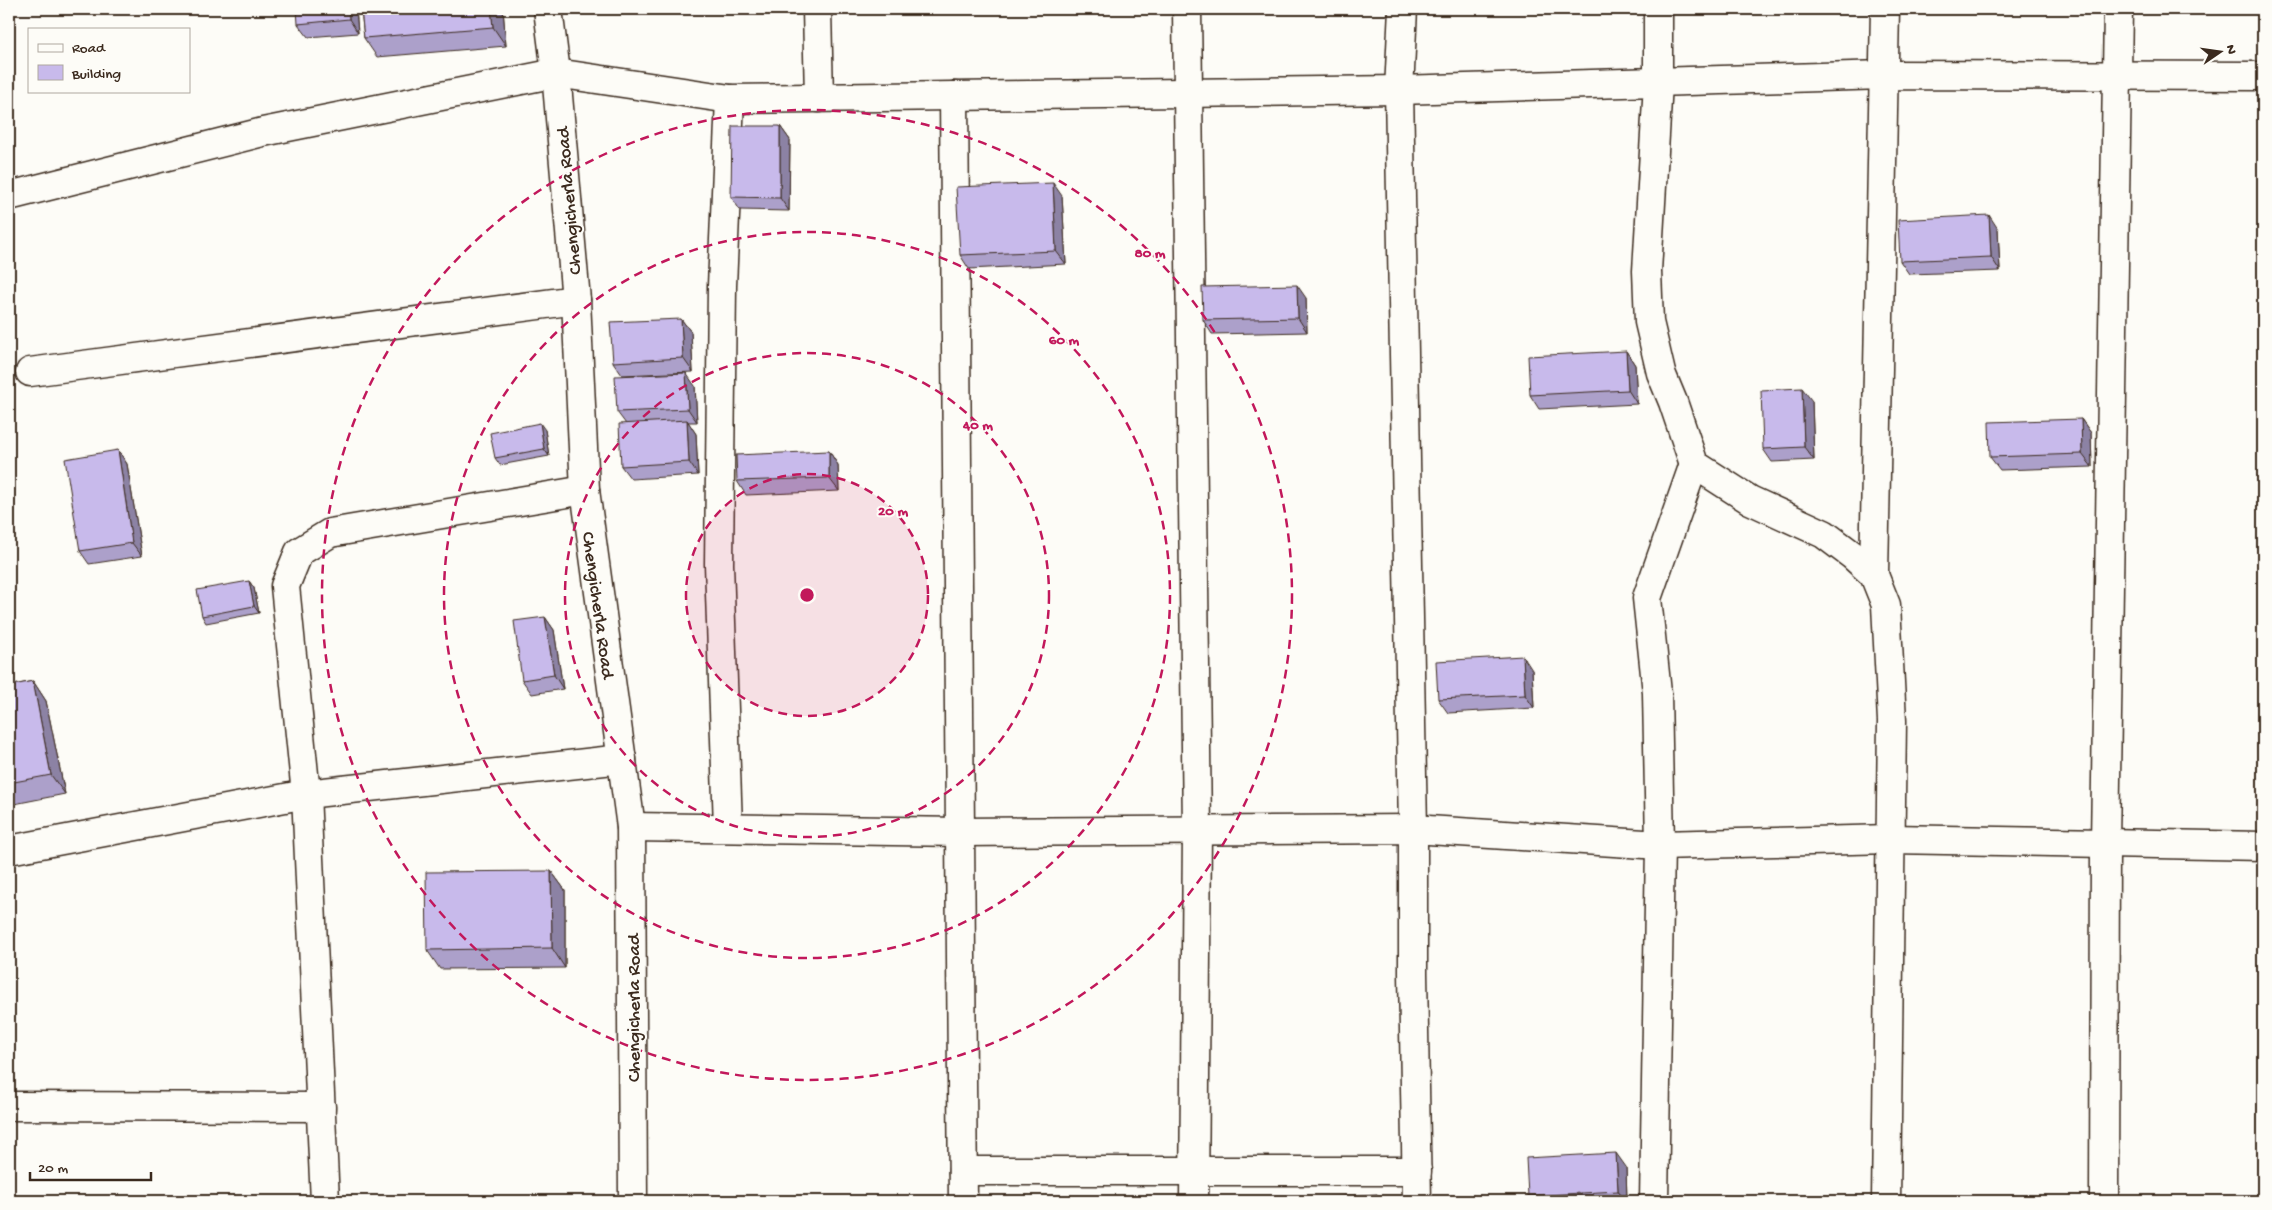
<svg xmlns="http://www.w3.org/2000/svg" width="2272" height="1210" font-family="'Gochi Hand',sans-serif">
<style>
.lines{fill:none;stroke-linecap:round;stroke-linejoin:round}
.minor-casing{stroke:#3b2a1e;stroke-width:31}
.minor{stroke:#fdfcf7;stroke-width:28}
.wall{fill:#aca0ca;stroke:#3b2a1e}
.shaded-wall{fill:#8c82a4;stroke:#3b2a1e}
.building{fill:#c8baeb;stroke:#3b2a1e}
.ring{fill:none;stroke:#c2185b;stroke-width:2.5;stroke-dasharray:9 6}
.labels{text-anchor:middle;stroke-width:4;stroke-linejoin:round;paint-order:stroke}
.street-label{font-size:19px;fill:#3b2a1e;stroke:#fdfcf7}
.centre{fill:#c2185b;stroke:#fdfcf7;stroke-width:2.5}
.ring-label{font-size:15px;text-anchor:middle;font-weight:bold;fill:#c2185b;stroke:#fdfcf7;stroke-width:4;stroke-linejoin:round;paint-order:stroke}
</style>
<rect width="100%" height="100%" fill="#fdfcf7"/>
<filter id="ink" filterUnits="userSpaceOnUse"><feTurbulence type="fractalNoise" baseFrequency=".02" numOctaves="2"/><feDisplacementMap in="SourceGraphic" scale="10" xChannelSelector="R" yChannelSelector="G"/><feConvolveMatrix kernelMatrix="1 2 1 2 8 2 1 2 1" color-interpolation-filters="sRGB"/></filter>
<g filter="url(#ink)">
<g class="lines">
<!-- minor casing -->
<g class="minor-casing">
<g id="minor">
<polyline points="548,9 556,73 576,300 585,490 631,827 633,1201"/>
<polyline points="817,9 819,98"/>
<polyline points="1187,9 1197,830 1194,1201"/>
<polyline points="1403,9 1399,90 1413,829 1413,973 1417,1201"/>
<polyline points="1658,9 1658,83 1647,271 1649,322 1661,373 1673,402 1694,464 1750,500 1824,534 1852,555 1874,575 1886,605 1892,721 1886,1201"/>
<polyline points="954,96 963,1201"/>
<polyline points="9,196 263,132 556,73 730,99 1399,90 1884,75 2263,76"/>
<polyline points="30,372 576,300"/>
<polyline points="1874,575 1885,9"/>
<polyline points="631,827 961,832 1413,829 1660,845 1891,839 2263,846"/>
<polyline points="728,827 719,564 722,286 730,99"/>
<polyline points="9,850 306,794 622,759"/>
<polyline points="9,1106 321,1107"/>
<polyline points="963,1171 1417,1171"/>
<polyline points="325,1201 306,794 285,586 299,552 330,533 585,490"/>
<polyline points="1654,1201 1660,845 1657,693 1647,598 1694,464"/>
<polyline points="2104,1201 2105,843 2118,9"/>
</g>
</g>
<!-- minor -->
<use href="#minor" class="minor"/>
</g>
<!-- wall -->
<g class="wall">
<polygon points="356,9 358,33 308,37 298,24"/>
<polygon points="361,9 503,9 506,46 377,57 364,38"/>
<polygon points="780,126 790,140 789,211 740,210 731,197"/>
<polygon points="1062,196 1066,264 969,269 960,255"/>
<polygon points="1998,229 2000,271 1909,274 1900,261"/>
<polygon points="1306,298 1307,332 1212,334 1203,320"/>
<polygon points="681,319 691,332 693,372 622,375 613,362"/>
<polygon points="1626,351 1635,365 1637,404 1539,409 1530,395"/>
<polygon points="695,386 697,422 688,422 696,434 698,475 631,479 621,466 626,424 617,412"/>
<polygon points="1812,401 1814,460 1772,462 1763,449"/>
<polygon points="2081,419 2091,433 2092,467 2000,470 1990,457"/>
<polygon points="545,430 549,456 500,465 495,458"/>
<polygon points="118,450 127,464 142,556 89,564 80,551"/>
<polygon points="829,451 838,465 839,491 746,495 737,481"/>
<polygon points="249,581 254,588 259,613 206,623 202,616"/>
<polygon points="545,617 554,630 563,689 532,694 522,680"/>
<polygon points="1532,670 1534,708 1448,713 1438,699"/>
<polygon points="33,681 46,701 65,794 9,805 9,686"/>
<polygon points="551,871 565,890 565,968 440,969 427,950"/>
<polygon points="1626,1167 1627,1201 1532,1201 1528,1196"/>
</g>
<!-- shaded-wall -->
<g class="shaded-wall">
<polygon points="348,9 356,9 358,33 349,19"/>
<polygon points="491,9 503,9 506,46 493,27"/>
<polygon points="780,126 790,140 789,211 780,198"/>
<polygon points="1053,183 1062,196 1066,264 1056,251"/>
<polygon points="1989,215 1998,229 2000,271 1991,257"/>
<polygon points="1297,285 1306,298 1307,332 1298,318"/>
<polygon points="681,319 691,332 693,372 683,358"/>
<polygon points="1626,351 1635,365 1637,404 1628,390"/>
<polygon points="686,373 695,386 697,422 688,409"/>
<polygon points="1802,388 1812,401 1814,460 1804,447"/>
<polygon points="2081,419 2091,433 2092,467 2082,454"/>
<polygon points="687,420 696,434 698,475 689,462"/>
<polygon points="540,423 545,430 549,456 544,449"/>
<polygon points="118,450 127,464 142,556 132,543"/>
<polygon points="829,451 838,465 839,491 829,478"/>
<polygon points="249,581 254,588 259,613 254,606"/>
<polygon points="545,617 554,630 563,689 554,675"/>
<polygon points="1523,656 1532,670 1534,708 1525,695"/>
<polygon points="33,681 46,701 65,794 51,775"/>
<polygon points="551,871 565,890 565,968 552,948"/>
<polygon points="1616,1153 1626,1167 1627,1201 1625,1201 1618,1191"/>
<polygon points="1377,1194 1382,1201 1377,1201"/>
</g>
<!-- building -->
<g class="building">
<polygon points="297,9 348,9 349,19 298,24"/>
<polygon points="361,9 491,9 493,27 364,38"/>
<polygon points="732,126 780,126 780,198 731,197"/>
<polygon points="1053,183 1056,251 960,255 956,187"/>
<polygon points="1989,215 1991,257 1900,261 1898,220"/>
<polygon points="1297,285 1298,318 1203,320 1202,287"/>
<polygon points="681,319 683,358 613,362 610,322"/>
<polygon points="1626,351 1628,390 1530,395 1528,356"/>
<polygon points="686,373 688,409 617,412 615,376"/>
<polygon points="1802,388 1804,447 1763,449 1761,390"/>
<polygon points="2081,419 2082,454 1990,457 1989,422"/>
<polygon points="687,420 689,462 621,466 619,424"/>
<polygon points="540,423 544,449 495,458 490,433"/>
<polygon points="118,450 132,543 80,551 65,459"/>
<polygon points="829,451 829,478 737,481 736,455"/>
<polygon points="249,581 254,606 202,616 197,590"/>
<polygon points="545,617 554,675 522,680 514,621"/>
<polygon points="1523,656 1525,695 1438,699 1436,661"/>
<polygon points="33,681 51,775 9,783 9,686"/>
<polygon points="551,871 552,948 427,950 426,872"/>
<polygon points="1616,1153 1618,1191 1528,1196 1526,1158"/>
<polygon points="1377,1194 1377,1201 1298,1201 1298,1199"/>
</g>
</g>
<!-- distance rings -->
<circle cx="807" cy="595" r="121" fill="#c2185b" fill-opacity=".12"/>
<g class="ring">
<circle cx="807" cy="595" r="121"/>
<circle cx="807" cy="595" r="242"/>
<circle cx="807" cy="595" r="363"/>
<circle cx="807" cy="595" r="485"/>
</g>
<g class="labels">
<!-- street labels -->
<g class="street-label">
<text transform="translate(567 201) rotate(-95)" y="7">Chengicherla Road</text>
<text transform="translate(600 605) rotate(82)" y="7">Chengicherla Road</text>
<text transform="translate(632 1008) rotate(-90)" y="7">Chengicherla Road</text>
</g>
</g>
<circle cx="807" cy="595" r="8" class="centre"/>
<g class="ring-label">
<text x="1150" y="257">80 m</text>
<text x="1064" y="344">60 m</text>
<text x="978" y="429">40 m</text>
<text x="893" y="515">20 m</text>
</g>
<!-- margin -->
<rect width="2272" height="1210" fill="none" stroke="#fdfcf7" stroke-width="30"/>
<rect x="15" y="15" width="2242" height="1180" fill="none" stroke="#3b2a1e" stroke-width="2" filter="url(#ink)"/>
<!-- legend -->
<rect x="28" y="28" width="162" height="65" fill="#fdfcf7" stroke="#afa8a0"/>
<rect x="38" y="44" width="25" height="8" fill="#fdfcf7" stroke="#afa8a0"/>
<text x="72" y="52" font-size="15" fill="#3b2a1e">Road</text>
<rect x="38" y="65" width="25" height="15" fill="#c8baeb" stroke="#afa8a0"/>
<text x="72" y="78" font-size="15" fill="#3b2a1e">Building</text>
<!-- north arrow -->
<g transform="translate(2220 52) rotate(77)" stroke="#fdfcf7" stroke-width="4" paint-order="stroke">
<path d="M0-4L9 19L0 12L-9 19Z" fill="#3b2a1e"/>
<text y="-8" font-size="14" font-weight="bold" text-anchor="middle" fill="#3b2a1e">N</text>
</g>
<!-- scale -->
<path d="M30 1172v8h121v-8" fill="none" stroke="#3b2a1e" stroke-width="2.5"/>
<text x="38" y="1172" font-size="15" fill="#3b2a1e" stroke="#fdfcf7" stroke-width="4" paint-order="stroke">20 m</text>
</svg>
